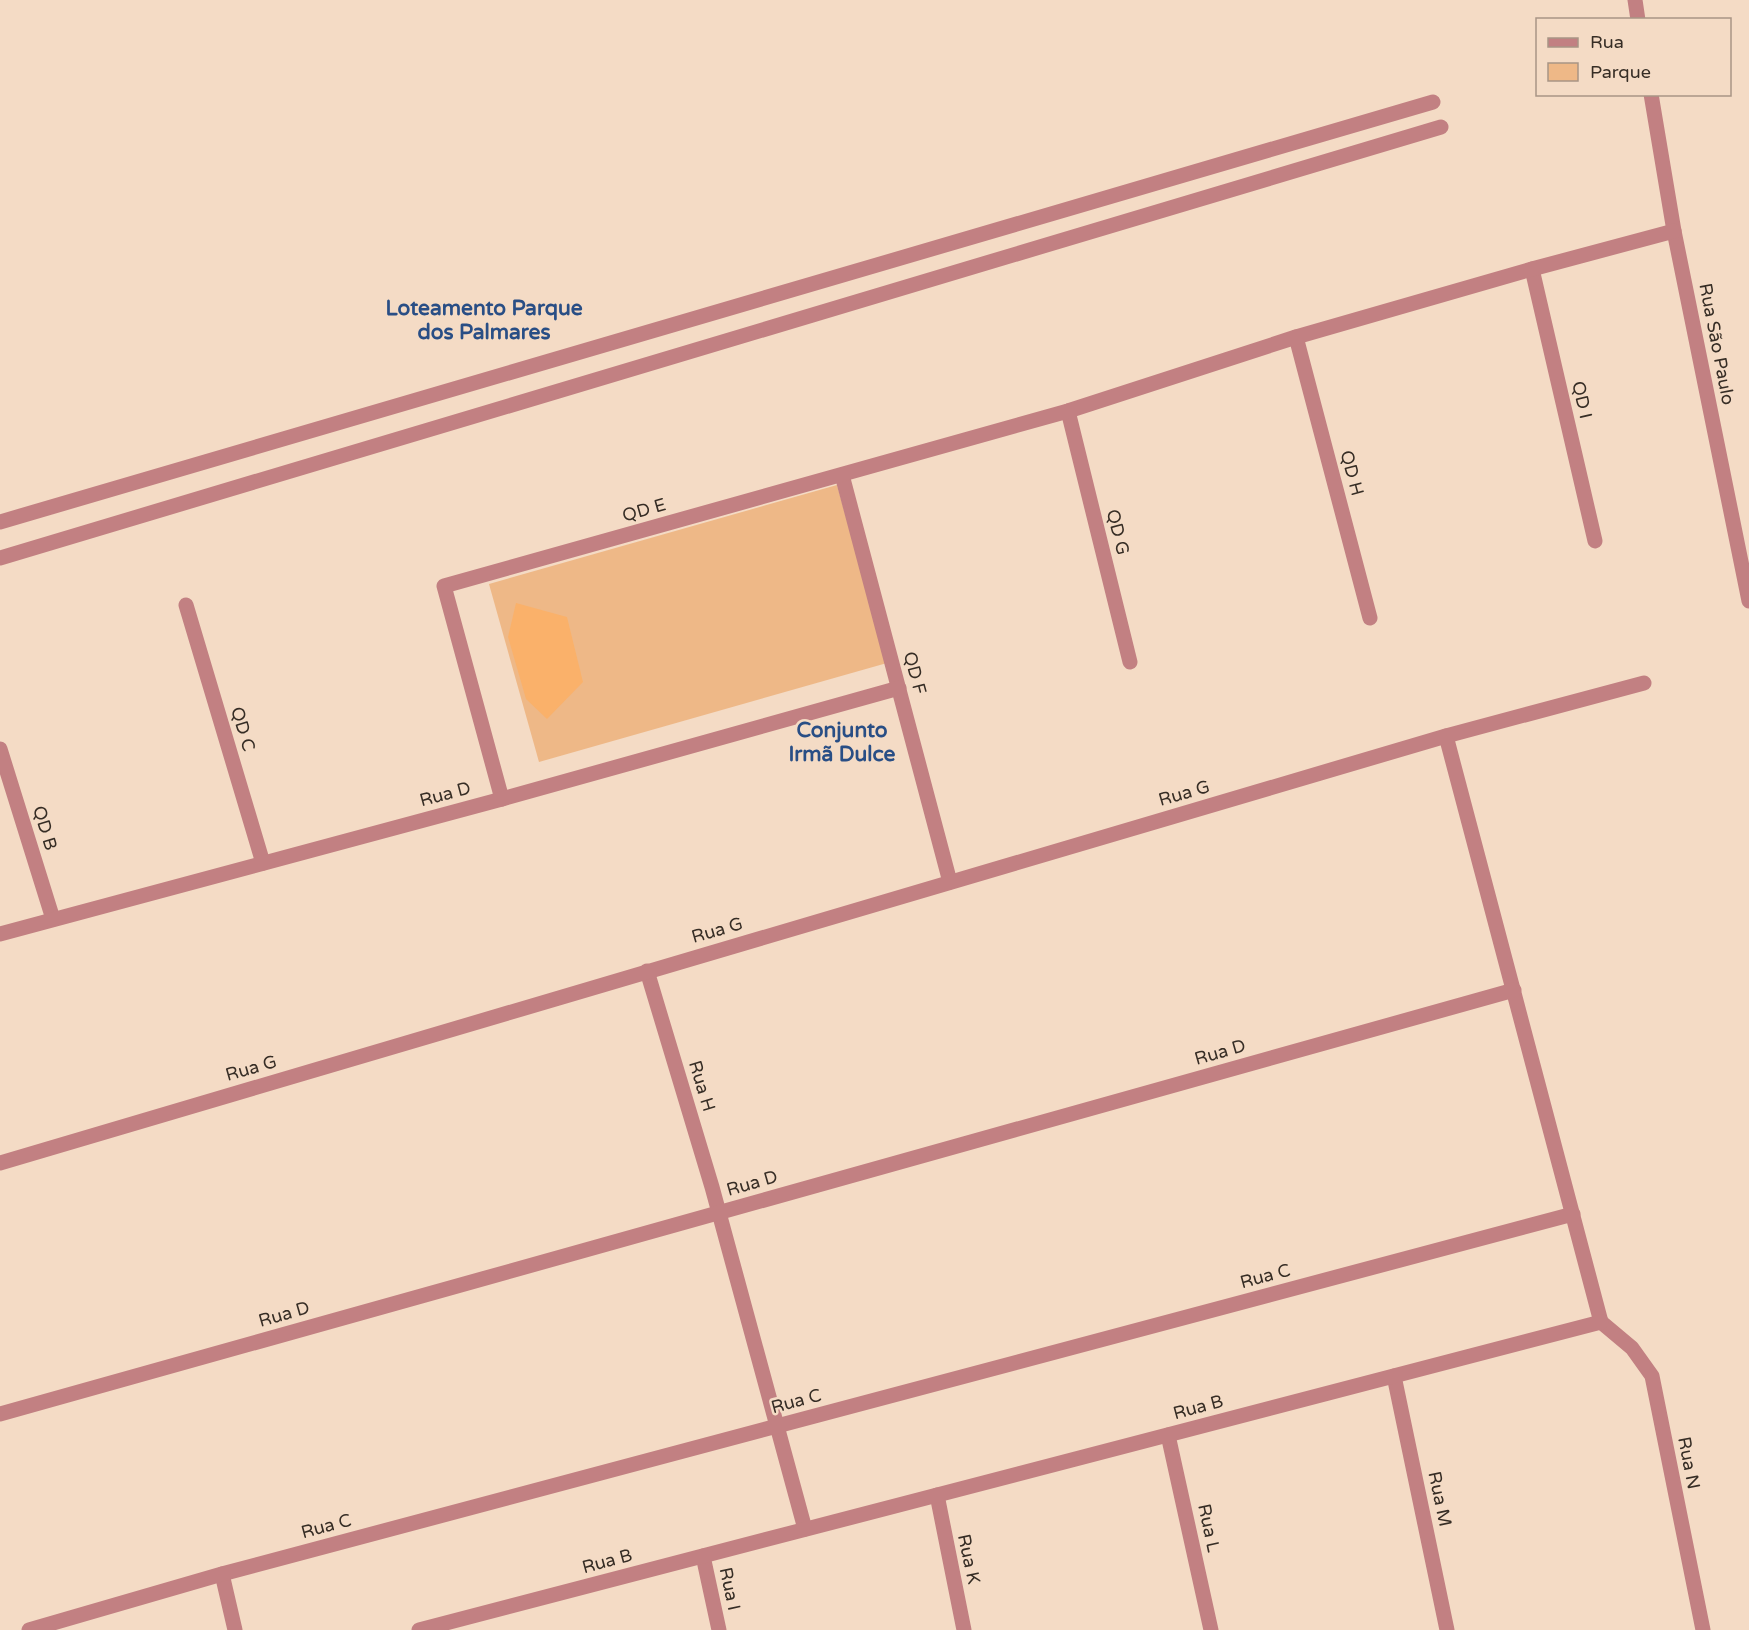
<svg xmlns="http://www.w3.org/2000/svg" width="1749" height="1630" font-family="'Varela Round',sans-serif">
<style>
.green{fill:#eeb887}
.building{fill:#fab16a}
.lines{fill:none;stroke-linecap:round;stroke-linejoin:round}
.minor{stroke:#c28082;stroke-width:15}
.labels{text-anchor:middle;stroke-width:5;stroke-linejoin:round;paint-order:stroke}
.street-label{font-size:18px;fill:#362d25;stroke:#f4dbc5}
.quarter-label{font-size:21px;font-weight:bold;fill:#294e85;stroke:#f4dbc5}
</style>
<rect width="100%" height="100%" fill="#f4dbc5"/>
<!-- green -->
<polygon class="green" points="837,485 887,663 539,762 489,584"/>
<!-- building -->
<polygon class="building" points="516,603 567,617 583,682 547,719 526,699 508,637"/>
<g class="lines">
<!-- minor -->
<g class="minor">
<polyline points="1635,0 1638,20"/>
<polyline points="1651,94 1674,231 1749,601"/>
<polyline points="1532,269 1595,541"/>
<polyline points="1296,337 1370,618"/>
<polyline points="1068,411 1130,662"/>
<polyline points="842,475 950,882"/>
<polyline points="0,522 1433,102"/>
<polyline points="0,558 1441,127"/>
<polyline points="186,605 263,863"/>
<polyline points="1446,736 1601,1322"/>
<polyline points="0,749 53,919"/>
<polyline points="502,799 444,586 1068,411 1296,337 1532,269 1674,231"/>
<polyline points="0,934 502,799 899,688"/>
<polyline points="647,971 712,1187 805,1529"/>
<polyline points="0,1163 1446,736 1644,683"/>
<polyline points="1601,1322 1632,1348 1652,1376 1703,1630"/>
<polyline points="1394,1376 1447,1630"/>
<polyline points="0,1414 1514,990"/>
<polyline points="1168,1435 1211,1630"/>
<polyline points="937,1495 964,1630"/>
<polyline points="703,1556 719,1630"/>
<polyline points="222,1574 235,1630"/>
<polyline points="29,1630 222,1574 1573,1214"/>
<polyline points="419,1630 1601,1322"/>
</g>
</g>
<g class="labels">
<!-- street labels -->
<g class="street-label">
<text transform="translate(1717 344) rotate(79)" y="6">Rua São Paulo</text>
<text transform="translate(1582 400) rotate(77)" y="6">QD I</text>
<text transform="translate(1352 473) rotate(75)" y="6">QD H</text>
<text transform="translate(644 510) rotate(-16)" y="6">QD E</text>
<text transform="translate(1118 532) rotate(76)" y="6">QD G</text>
<text transform="translate(915 673) rotate(75)" y="6">QD F</text>
<text transform="translate(243 729) rotate(73)" y="6">QD C</text>
<text transform="translate(1184 793) rotate(-16)" y="6">Rua G</text>
<text transform="translate(445 794) rotate(-15)" y="6">Rua D</text>
<text transform="translate(45 828) rotate(73)" y="6">QD B</text>
<text transform="translate(717 930) rotate(-16)" y="6">Rua G</text>
<text transform="translate(1220 1052) rotate(-16)" y="6">Rua D</text>
<text transform="translate(251 1068) rotate(-16)" y="6">Rua G</text>
<text transform="translate(702 1086) rotate(73)" y="6">Rua H</text>
<text transform="translate(752 1183) rotate(-16)" y="6">Rua D</text>
<text transform="translate(1265 1276) rotate(-15)" y="6">Rua C</text>
<text transform="translate(284 1314) rotate(-16)" y="6">Rua D</text>
<text transform="translate(796 1401) rotate(-15)" y="6">Rua C</text>
<text transform="translate(1198 1407) rotate(-15)" y="6">Rua B</text>
<text transform="translate(1689 1463) rotate(79)" y="6">Rua N</text>
<text transform="translate(1440 1499) rotate(78)" y="6">Rua M</text>
<text transform="translate(326 1526) rotate(-15)" y="6">Rua C</text>
<text transform="translate(1209 1528) rotate(78)" y="6">Rua L</text>
<text transform="translate(969 1559) rotate(78)" y="6">Rua K</text>
<text transform="translate(607 1561) rotate(-15)" y="6">Rua B</text>
<text transform="translate(730 1589) rotate(78)" y="6">Rua I</text>
</g>
<!-- quarter labels -->
<g class="quarter-label">
<text x="484" y="315">Loteamento Parque<tspan x="484" dy="24">dos Palmares</tspan></text>
<text x="842" y="737">Conjunto<tspan x="842" dy="24">Irmã Dulce</tspan></text>
</g>
</g>
<!-- legend -->
<rect x="1536" y="18" width="195" height="78" fill="#f4dbc5" stroke="#a89585" stroke-width="1.5"/>
<rect x="1548" y="38" width="30" height="9" fill="#c28082" stroke="#a89585" stroke-width="1.5"/>
<text x="1590" y="48" font-size="18" fill="#362d25">Rua</text>
<rect x="1548" y="63" width="30" height="18" fill="#eeb887" stroke="#a89585" stroke-width="1.5"/>
<text x="1590" y="78" font-size="18" fill="#362d25">Parque</text>
</svg>
